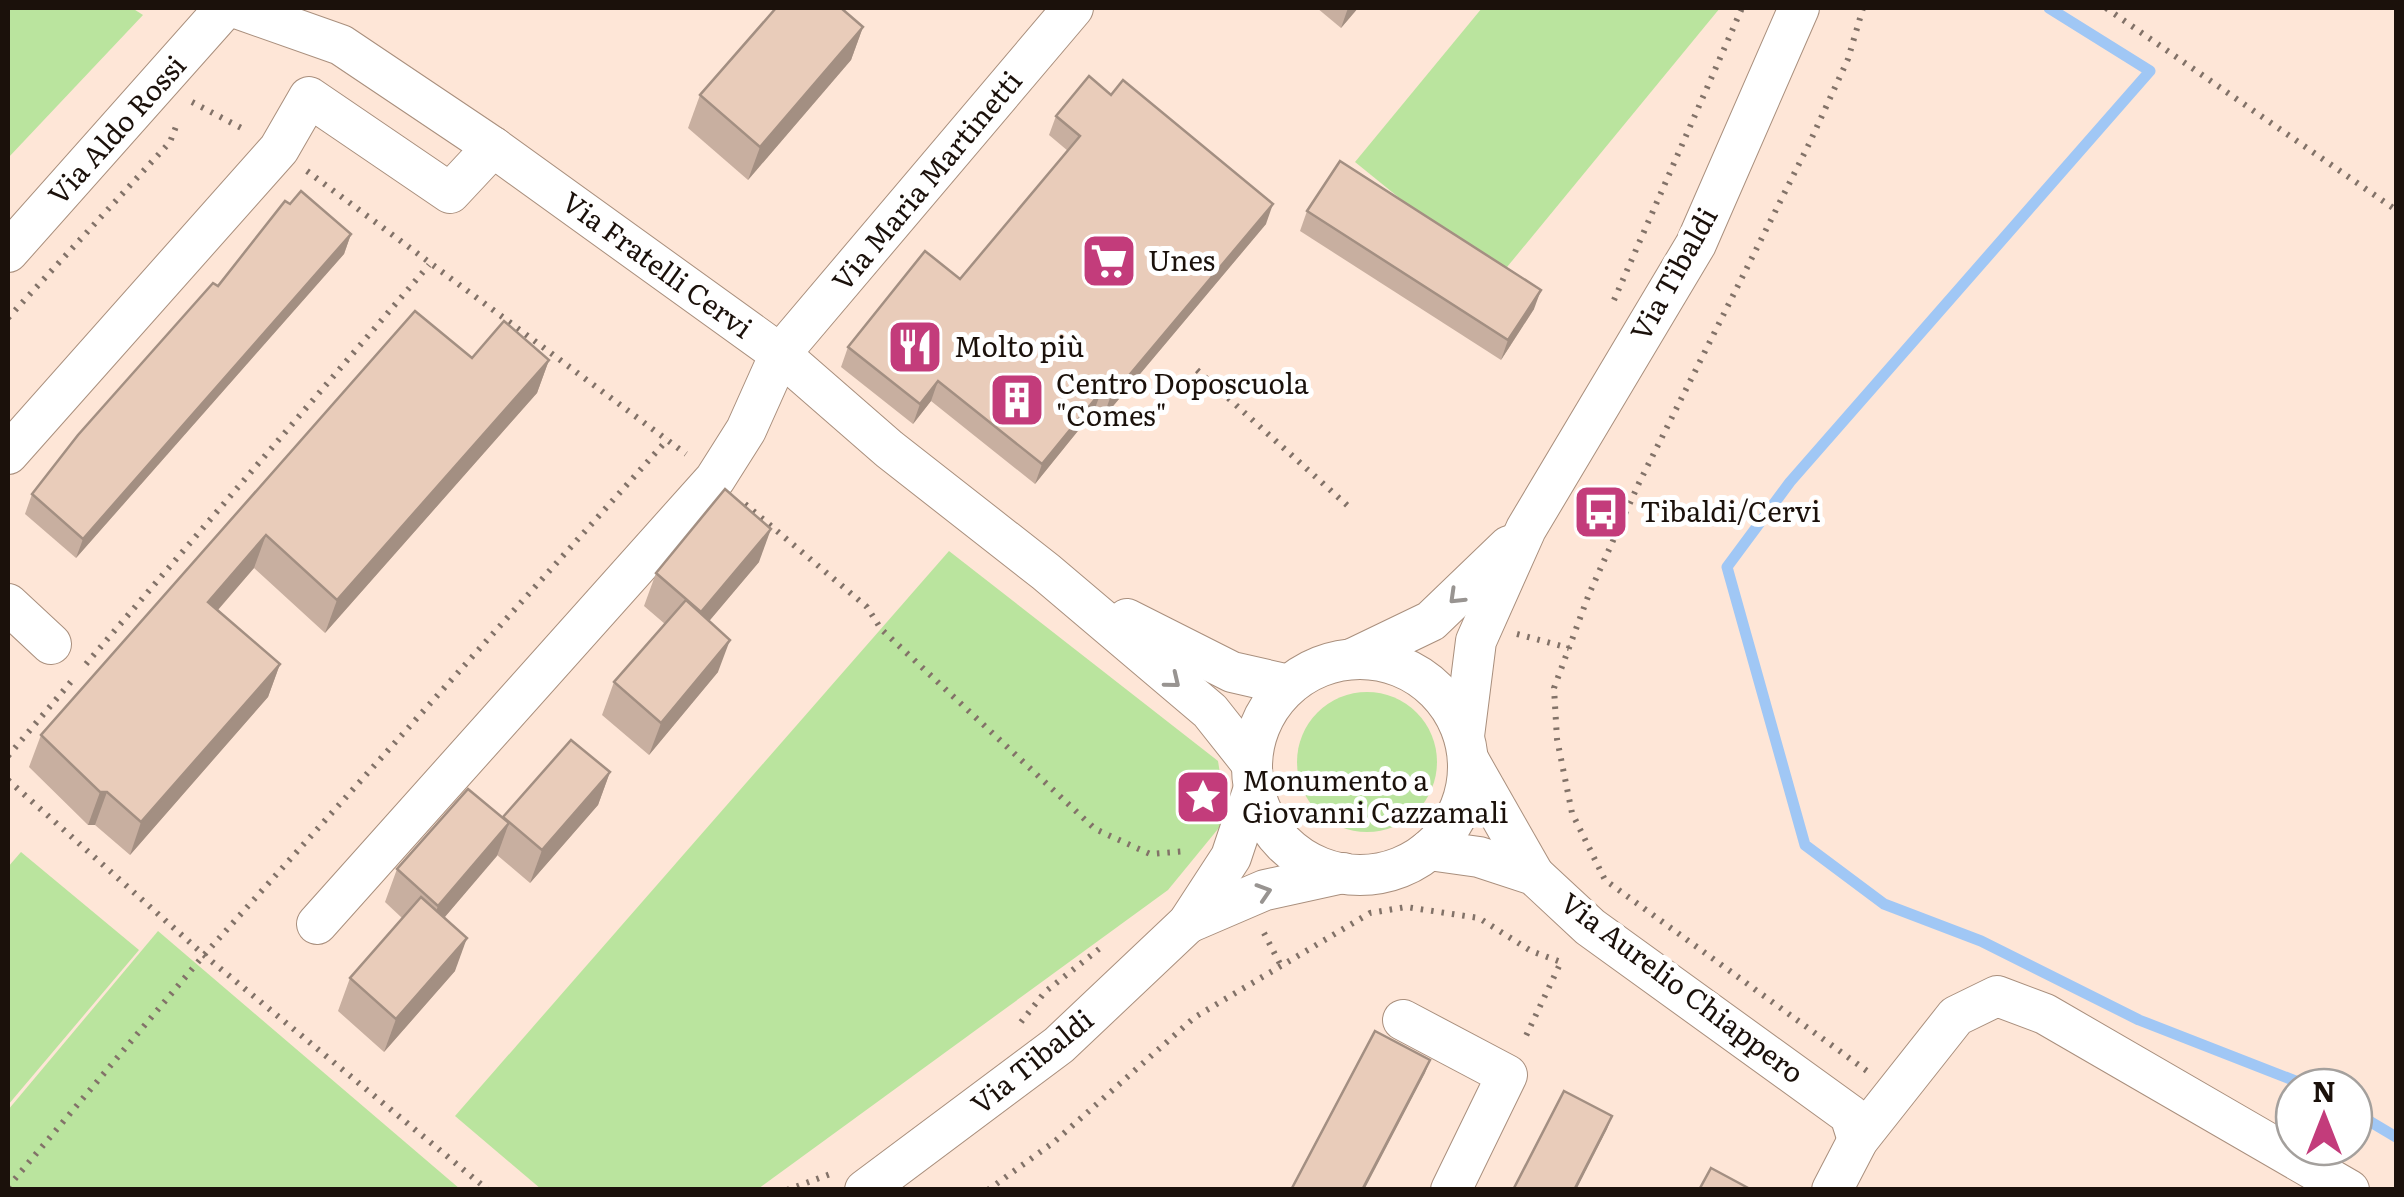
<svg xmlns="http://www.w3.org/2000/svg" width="2404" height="1197" font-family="Literata,serif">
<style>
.green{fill:#bae49e}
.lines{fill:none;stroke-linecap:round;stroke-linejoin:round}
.stream{stroke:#a0c7f5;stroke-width:11}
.minor-casing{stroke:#a98f7d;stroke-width:42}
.path{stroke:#827268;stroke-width:6;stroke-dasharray:2.5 8;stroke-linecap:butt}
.minor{stroke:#fff;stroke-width:40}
.wall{fill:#c8afa0}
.shaded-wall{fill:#a38f82}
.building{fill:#e9ccba;stroke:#a38f82;stroke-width:2.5}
.oneway{stroke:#989491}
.labels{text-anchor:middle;stroke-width:10;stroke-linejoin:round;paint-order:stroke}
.street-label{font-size:28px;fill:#1b110b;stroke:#fff}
.poi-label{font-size:28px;fill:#1b110b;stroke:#fff;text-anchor:start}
</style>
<rect width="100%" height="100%" fill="#fee6d7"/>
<!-- green -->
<g class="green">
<polygon points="8,8 132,8 143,15 8,158"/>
<polygon points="1482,8 1720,8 1498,278 1355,162"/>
<polygon points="949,551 1218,761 1227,818 1168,890 758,1189 541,1189 455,1116"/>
<circle cx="1367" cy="762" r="70"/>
<polygon points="21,852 139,950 8,1105 8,867"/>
<polygon points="158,931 460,1189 8,1189 8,1110"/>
</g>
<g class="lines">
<!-- stream -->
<g class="stream">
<polyline points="2049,8 2150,71 1790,482 1727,567 1805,845 1884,904 1981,941 2139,1020 2311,1087"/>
<polyline points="2354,1112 2396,1137"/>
</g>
<!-- minor casing -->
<g class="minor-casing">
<g id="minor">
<polyline points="236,8 341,45 493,147 780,354 889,449 1046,572 1210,711 1252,764"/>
<polyline points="8,252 225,8"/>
<polyline points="8,454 279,149 309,97 450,193 493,147"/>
<polyline points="8,604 51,644"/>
<polyline points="1127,619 1232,672 1289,685"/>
<polyline points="1352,659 1431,621 1509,546"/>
<circle cx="1360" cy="767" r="108"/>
<polyline points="1464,736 1476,641 1526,529 1696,244 1799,8"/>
<polyline points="1468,759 1534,875"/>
<polyline points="1429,850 1479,857 1534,875 1590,927 1850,1115 1858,1140"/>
<polyline points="1188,923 1265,890 1343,873"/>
<polyline points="317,924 715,479 746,430 780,354 1073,8"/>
<polyline points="1403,1020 1507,1075 1451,1190"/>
<polyline points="865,1190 1059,1045 1188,923 1231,857 1254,788"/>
<polyline points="1832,1190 1858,1140 1956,1016 1997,996 2045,1014 2349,1190"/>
</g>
</g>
<!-- path -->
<g class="path">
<polyline points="1863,8 1848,59 1809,144 1639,483 1589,594 1554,688 1557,739 1572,813 1605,880 1867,1071"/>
<polyline points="2106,8 2396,210"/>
<polyline points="192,102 247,131"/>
<polyline points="307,171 686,454"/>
<polyline points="1614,300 1742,8"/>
<polyline points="8,318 170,142 177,124"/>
<polyline points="1197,370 1348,506"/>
<polyline points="745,504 867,607 881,629 1095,829 1150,854 1188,851"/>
<polyline points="1517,634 1569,648"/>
<polyline points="86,664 429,265"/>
<polyline points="8,756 75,677"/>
<polyline points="8,780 204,955 488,1190"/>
<polyline points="1264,933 1280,964"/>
<polyline points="1021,1022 1045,992 1099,949"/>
<polyline points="8,1187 204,955 668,439"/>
<polyline points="787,1190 833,1173"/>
<polyline points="988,1190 1054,1142 1195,1017 1370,913 1406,907 1479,918 1531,951 1561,962 1524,1040"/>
</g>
<!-- minor -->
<use href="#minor" class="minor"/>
</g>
<!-- wall -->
<g class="wall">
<polygon points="1317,8 1358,8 1341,28"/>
<polygon points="863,27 851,60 748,180 688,128 700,95"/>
<polygon points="1056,116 1266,224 1103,418 1094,411 1035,484 931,401 913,424 841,367 848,347 960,279 1068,151 1049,135"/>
<polygon points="290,204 351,234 344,254 76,558 25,514 32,494"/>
<polygon points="1307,211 1534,309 1501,360 1300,231"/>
<polygon points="415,311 472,358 549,360 537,393 325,633 254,568 218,610 280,664 268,697 130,855 95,825 88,825 29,767 41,735"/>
<polygon points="759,562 709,621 718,672 649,755 602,715 614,682 665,624 644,606 656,573"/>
<polygon points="610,772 598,805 530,883 497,855 444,918 455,971 384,1052 338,1011 350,978 402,918 385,902 397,869 503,818"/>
</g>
<!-- shaded-wall -->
<g class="shaded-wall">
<polygon points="1348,8 1358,8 1341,28"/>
<polygon points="863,27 851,60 748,180 760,147"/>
<polygon points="1273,204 1266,224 1103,418 1110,398"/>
<polygon points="351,234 344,254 76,558 83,539"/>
<polygon points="1541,290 1534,309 1501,360 1508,340"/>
<polygon points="549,360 537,393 325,633 337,600"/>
<polygon points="938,381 931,401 913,424 920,404"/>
<polygon points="1101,392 1094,411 1035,484 1042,464"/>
<polygon points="771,529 759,562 689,645 701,612"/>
<polygon points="266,535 254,568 196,635 208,602"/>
<polygon points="730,640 718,672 649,755 661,723"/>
<polygon points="280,664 268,697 130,855 141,822"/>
<polygon points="610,772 598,805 530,883 542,850"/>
<polygon points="100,792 107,792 95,825 88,825"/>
<polygon points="509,823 497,856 426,939 438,906"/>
<polygon points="467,938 455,971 384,1052 396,1019"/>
<polygon points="1430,1060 1425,1073 1364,1190 1362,1190"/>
<polygon points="1612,1116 1607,1129 1576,1190 1574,1190"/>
</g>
<!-- building -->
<g class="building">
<polygon points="776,8 841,8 863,27 760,147 700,95"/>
<polygon points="1089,76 1111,95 1123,80 1273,204 1110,398 1101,392 1042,464 938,381 920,404 848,347 925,251 960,279 1080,136 1056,116"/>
<polygon points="1340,161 1541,290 1508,340 1307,211"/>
<polygon points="301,191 351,234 83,539 32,494 78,435 213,283 218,286 285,201 290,204"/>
<polygon points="415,311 472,358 504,321 549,360 337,600 266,535 208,602 280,664 141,822 107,792 100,792 41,735"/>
<polygon points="725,489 771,529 701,612 656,573"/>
<polygon points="686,600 730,640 661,723 614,682"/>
<polygon points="571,740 610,772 542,850 503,817"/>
<polygon points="468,789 509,823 438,906 397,869"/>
<polygon points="421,897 467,938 396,1019 350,978"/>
<polygon points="1375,1031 1430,1060 1362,1190 1291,1190"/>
<polygon points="1564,1091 1612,1116 1574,1190 1513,1190"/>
<polygon points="1711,1168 1752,1190 1699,1190"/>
</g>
<!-- one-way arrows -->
<defs><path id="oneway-chevron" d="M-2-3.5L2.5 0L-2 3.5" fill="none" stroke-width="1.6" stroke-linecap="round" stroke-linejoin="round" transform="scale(2.5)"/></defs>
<g class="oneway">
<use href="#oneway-chevron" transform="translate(1456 597) rotate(136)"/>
<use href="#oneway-chevron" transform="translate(1173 681) rotate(39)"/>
<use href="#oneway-chevron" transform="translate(1264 892) rotate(-18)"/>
</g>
<!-- icons -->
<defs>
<g id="supermarket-square" transform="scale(2.875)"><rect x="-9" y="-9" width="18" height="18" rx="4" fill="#c33c7b" stroke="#fff"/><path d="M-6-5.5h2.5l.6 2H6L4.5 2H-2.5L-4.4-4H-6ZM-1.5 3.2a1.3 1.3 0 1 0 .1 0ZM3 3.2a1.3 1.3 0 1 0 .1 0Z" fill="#fff"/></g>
<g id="restaurant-square" transform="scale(2.875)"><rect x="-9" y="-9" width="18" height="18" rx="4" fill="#c33c7b" stroke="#fff"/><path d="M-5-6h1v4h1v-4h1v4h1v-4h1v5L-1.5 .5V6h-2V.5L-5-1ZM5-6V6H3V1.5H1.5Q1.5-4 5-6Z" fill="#fff"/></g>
<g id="building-square" transform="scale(2.875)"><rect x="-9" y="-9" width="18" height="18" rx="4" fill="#c33c7b" stroke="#fff"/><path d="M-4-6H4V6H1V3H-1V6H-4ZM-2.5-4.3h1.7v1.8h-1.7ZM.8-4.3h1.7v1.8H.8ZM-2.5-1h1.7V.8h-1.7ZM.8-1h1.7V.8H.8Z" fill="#fff"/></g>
<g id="bus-square" transform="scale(2.875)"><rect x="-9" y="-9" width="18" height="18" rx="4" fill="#c33c7b" stroke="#fff"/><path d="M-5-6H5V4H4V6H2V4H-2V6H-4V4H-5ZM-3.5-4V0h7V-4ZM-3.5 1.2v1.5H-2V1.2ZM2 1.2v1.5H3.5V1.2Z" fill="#fff"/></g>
<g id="sight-square" transform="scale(2.875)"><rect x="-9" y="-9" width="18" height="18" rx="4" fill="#c33c7b" stroke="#fff"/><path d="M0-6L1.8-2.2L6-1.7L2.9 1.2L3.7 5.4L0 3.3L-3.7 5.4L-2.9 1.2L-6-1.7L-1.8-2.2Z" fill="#fff"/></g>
</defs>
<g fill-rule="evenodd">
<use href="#supermarket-square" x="1109" y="261"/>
<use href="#restaurant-square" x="915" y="347"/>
<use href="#building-square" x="1017" y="400"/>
<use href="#bus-square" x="1601" y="512"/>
<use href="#sight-square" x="1203" y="797"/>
</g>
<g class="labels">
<!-- street labels -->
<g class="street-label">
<text transform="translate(117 130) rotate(-48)" y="10">Via Aldo Rossi</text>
<text transform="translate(927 181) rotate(-50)" y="10">Via Maria Martinetti</text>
<text transform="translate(657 265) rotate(36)" y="10">Via Fratelli Cervi</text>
<text transform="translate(1674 274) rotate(-61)" y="10">Via Tibaldi</text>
<text transform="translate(1682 988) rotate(37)" y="10">Via Aurelio Chiappero</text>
<text transform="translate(1032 1062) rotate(-39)" y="10">Via Tibaldi</text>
</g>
<!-- poi labels -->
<g class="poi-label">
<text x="1148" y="271">Unes</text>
<text x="954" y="357">Molto più</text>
<text x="1056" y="394">Centro Doposcuola<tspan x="1056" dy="32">"Comes"</tspan></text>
<text x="1640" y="522">Tibaldi/Cervi</text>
<text x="1242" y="791">Monumento a<tspan x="1242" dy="32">Giovanni Cazzamali</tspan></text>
</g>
</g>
<!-- border -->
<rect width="2404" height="1197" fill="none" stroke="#1b110b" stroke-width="20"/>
<!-- north arrow -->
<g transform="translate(2324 1117)"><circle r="48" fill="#ffffff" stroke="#a4a09d" stroke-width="2.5"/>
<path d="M0-8L18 38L0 25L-18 38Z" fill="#c33c7b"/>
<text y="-15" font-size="28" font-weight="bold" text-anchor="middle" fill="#1b110b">N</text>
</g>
</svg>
